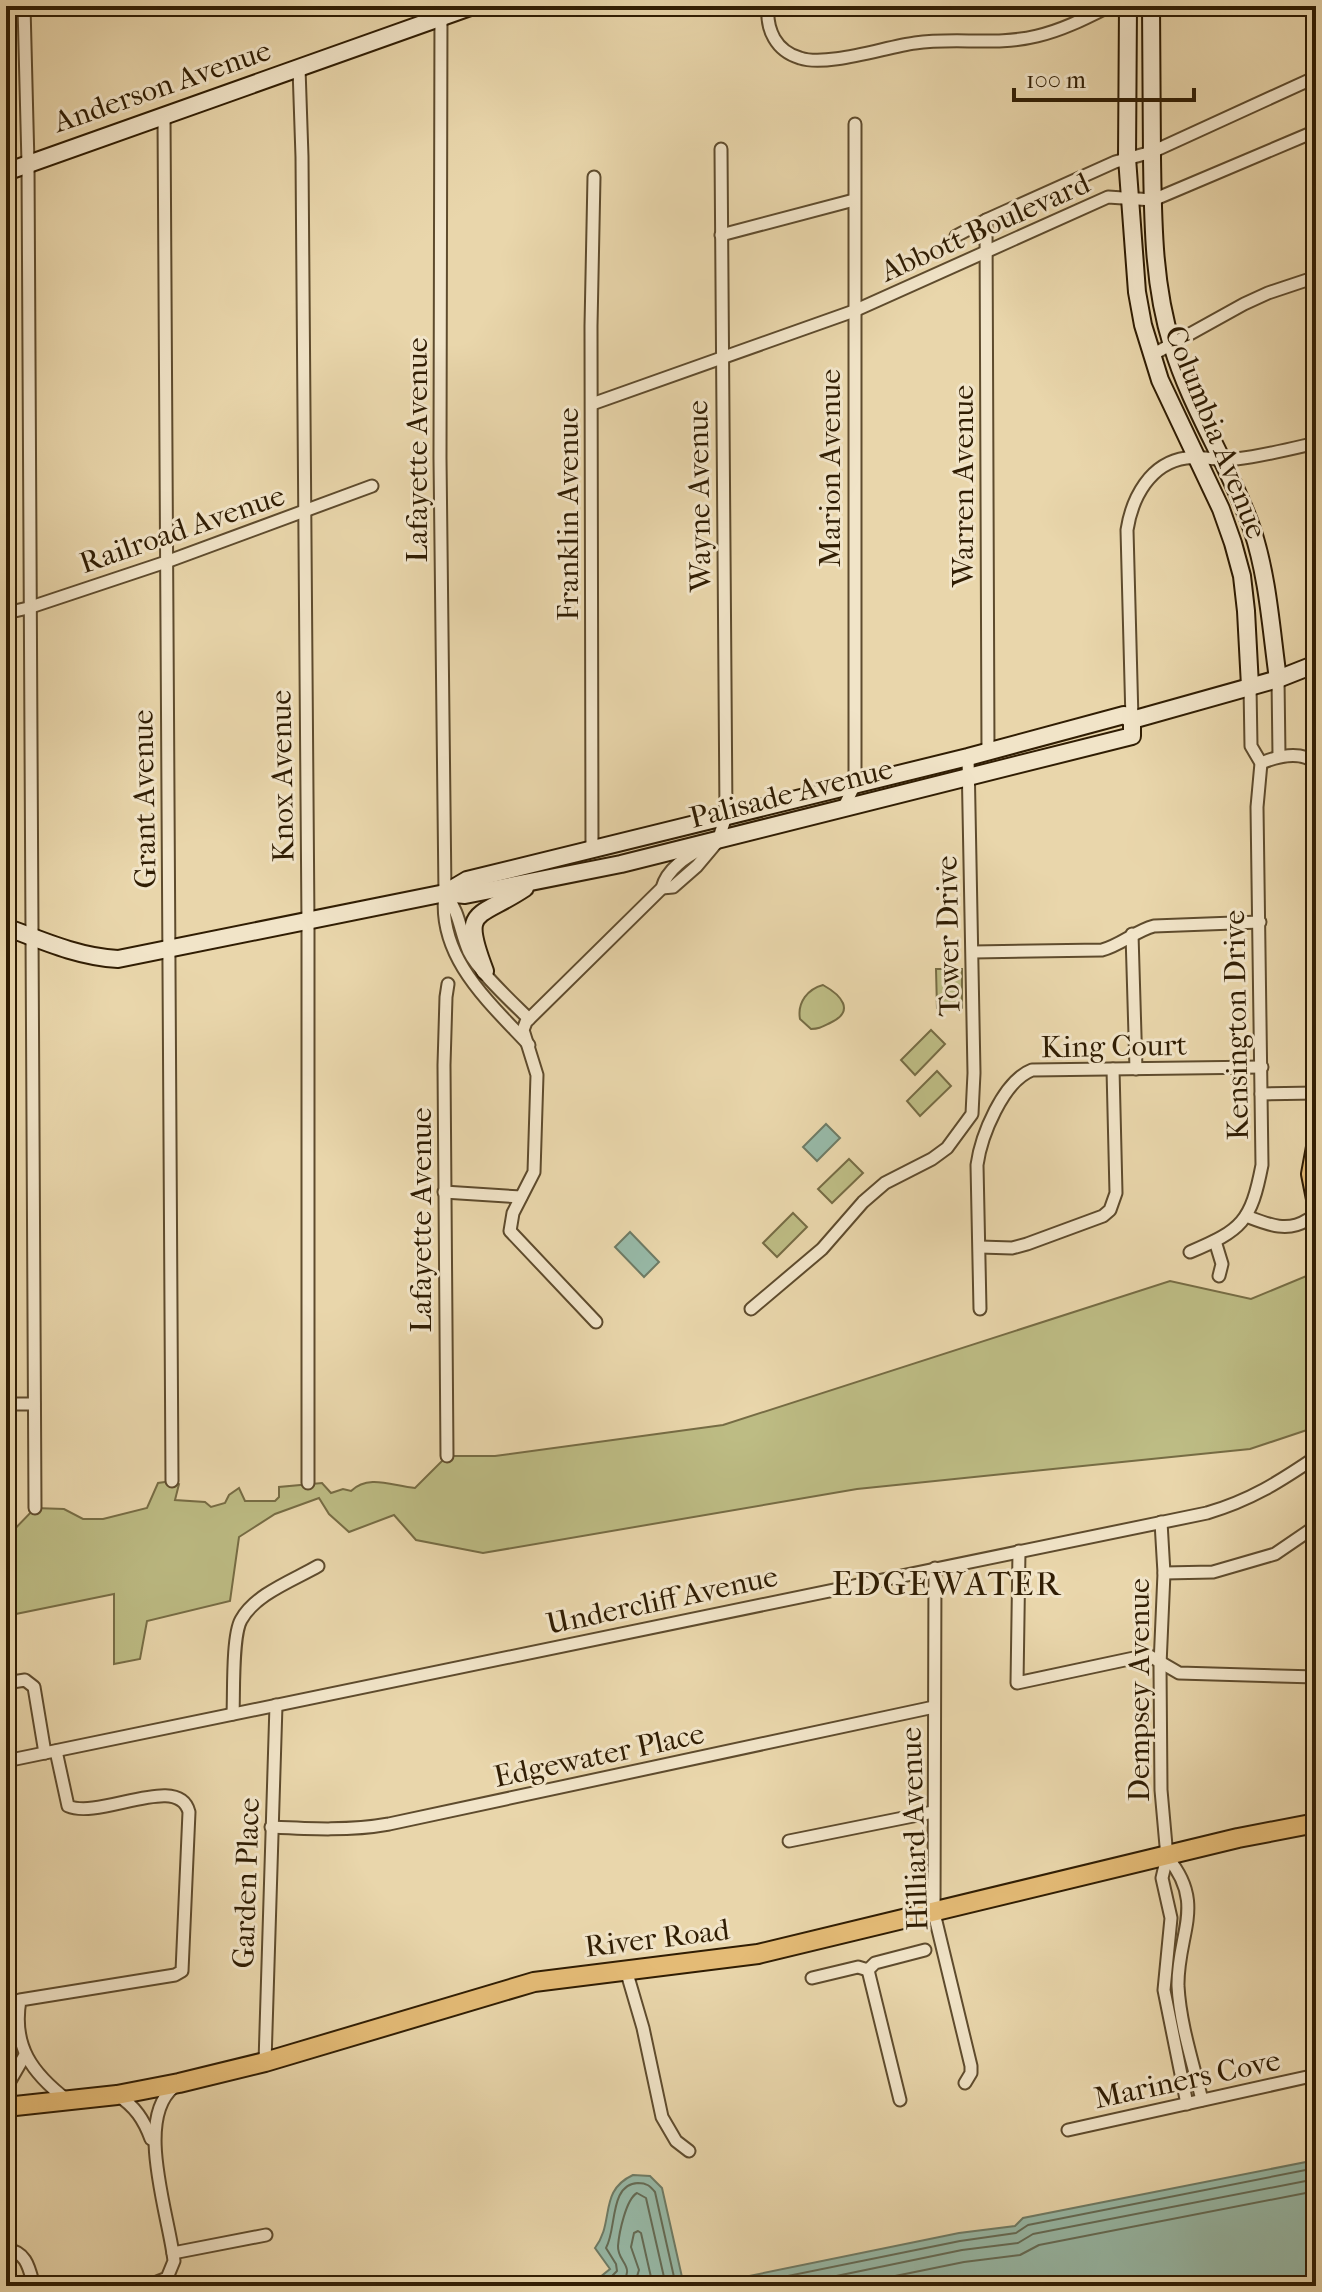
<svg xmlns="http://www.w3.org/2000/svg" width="1322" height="2292" font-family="'IM FELL French Canon',serif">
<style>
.green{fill:#bdbc84;stroke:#766c44;stroke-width:2}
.water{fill:#97b9a7;stroke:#6e7b65;stroke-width:2}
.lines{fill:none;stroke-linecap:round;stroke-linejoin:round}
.shore{stroke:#646b55;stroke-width:2}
.street-casing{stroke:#5e4b2d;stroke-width:15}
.secondary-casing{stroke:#301d03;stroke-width:20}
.primary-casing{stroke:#301d03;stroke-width:22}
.street{stroke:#f1e4c8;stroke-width:11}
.secondary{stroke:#f1e4c8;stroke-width:16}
.primary{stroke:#e4bb76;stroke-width:18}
.labels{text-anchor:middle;stroke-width:6;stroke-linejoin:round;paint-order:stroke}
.street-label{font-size:30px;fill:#301d03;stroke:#f1e4c8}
.quarter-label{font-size:34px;letter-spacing:2px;fill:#301d03;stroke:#f1e4c8}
</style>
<rect width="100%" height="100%" fill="#e9d6ab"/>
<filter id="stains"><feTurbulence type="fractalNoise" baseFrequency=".0025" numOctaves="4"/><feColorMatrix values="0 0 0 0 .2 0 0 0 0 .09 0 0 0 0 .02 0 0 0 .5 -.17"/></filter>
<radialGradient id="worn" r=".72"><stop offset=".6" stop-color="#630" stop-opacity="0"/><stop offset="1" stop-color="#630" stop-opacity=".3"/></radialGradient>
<!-- green -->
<g class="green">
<polygon points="936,969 962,969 962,1008 937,1008"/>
<path d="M823,985C841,995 856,1011 830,1023C822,1027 819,1029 811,1029L800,1019C797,1002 808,989 823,985Z"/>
<polygon points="931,1030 945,1044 915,1075 901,1060"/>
<polygon points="937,1071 951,1086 920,1116 907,1101"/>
<polygon points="849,1159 863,1173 832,1203 818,1189"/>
<polygon points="793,1213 807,1227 777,1257 763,1243"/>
<path d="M1316,1272V1427L1250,1449L857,1489L483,1553L416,1540L394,1515L349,1532L329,1514L319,1498L275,1514L239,1537L230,1601L147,1621L140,1659L114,1664V1594L6,1616V1538L35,1508L64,1509L83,1519H103L147,1508L158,1483L172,1481L179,1484L175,1500L205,1502L211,1507L225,1503L229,1495L239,1488L245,1501H275L279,1497V1487L322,1483L331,1493L343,1489L351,1491C369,1474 392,1486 415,1488L447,1456H495L723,1425L1170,1281L1251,1299Z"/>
</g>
<!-- water -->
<g class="water">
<polygon points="826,1124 840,1138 817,1161 803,1147"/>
<polygon points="630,1232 659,1262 644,1277 615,1247"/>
<polygon points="1316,2160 1316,2286 700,2286 959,2233 1015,2226 1023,2218"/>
<path d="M633,2175L650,2176L662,2188L684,2286H589L610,2269L595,2248C615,2222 598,2191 633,2175Z"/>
</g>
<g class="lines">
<!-- shore -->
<g class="shore">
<path d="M602,2286L617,2271L616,2264L606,2248C617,2229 609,2184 638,2183C647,2183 650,2186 655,2192L676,2286"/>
<path d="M618,2286C639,2267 617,2263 618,2246C619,2233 626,2199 637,2193L646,2198L666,2286"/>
<polyline points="634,2286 639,2270 631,2247 634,2233 638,2231 641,2233 653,2286"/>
<polyline points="739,2286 960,2241 1016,2233 1028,2225 1316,2168"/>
<polyline points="788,2286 962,2250 1018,2243 1033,2234 1316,2179"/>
<polyline points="846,2286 964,2262 1020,2255 1039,2245 1316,2191"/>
</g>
<!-- street casing -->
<g class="street-casing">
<g id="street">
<polyline points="24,6 28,164 35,1508"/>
<path d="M441,6L440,458L445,893C437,957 489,1002 529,1045"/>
<path d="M768,6C766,30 776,51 800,58C827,67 885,47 915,43C955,37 997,46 1037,36C1063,30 1086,18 1110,6"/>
<polyline points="299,68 302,157 308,923 308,1483"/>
<polyline points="164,116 172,1481"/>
<polyline points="986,220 988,752"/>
<polyline points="721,235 854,200"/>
<polyline points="956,236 986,220 1115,162 1152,152 1316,77"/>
<polyline points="1152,355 1244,304 1268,293 1316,277"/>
<polyline points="592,404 854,311 1108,197 1153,200 1316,131"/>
<polyline points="6,613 28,608 166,562 372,486"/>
<polyline points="1278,679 1279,756"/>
<path d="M1132,720L1127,530C1132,498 1150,463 1186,458C1202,456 1220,461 1236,459C1263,456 1290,449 1316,443"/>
<path d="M1261,763C1278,756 1300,750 1316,763"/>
<polyline points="843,809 855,784 855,124"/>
<polyline points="592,850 591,326 594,177"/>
<polyline points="662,888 673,887 697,866 718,841 726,816 721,149"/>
<path d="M445,893C461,915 459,929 469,952C478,971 513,1003 529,1019"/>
<polyline points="1132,934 1136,1069"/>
<path d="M973,952L1102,950C1121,945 1135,931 1154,926L1260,922"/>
<polyline points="1261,1094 1316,1093"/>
<polyline points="444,1192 521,1197"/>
<path d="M1246,1216C1267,1224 1287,1233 1307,1220"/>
<polyline points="1215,1241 1222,1264 1219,1276"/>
<polyline points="980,1247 1012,1248 1027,1244 1103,1216 1110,1210 1116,1193 1113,1069"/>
<path d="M1190,1252C1242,1230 1251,1222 1262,1165L1257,807L1261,763L1251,746L1250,686"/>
<polyline points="751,1309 822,1249 863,1202 885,1183 932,1159 947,1148 972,1114 974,1073 968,757"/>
<path d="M980,1309L977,1165C981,1136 1003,1081 1032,1070L1262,1067"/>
<path d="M596,1322L510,1231L513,1213L534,1172L537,1075L523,1030L526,1022L662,888C667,869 686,857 703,848"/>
<polyline points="6,1404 34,1404"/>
<polyline points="447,1456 444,1065 446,997 448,984"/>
<polyline points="1161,1522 1164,1573 1160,1665 1161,1790 1167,1857 1162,1878 1171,1918 1164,1990 1187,2104"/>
<polyline points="1019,1551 1017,1683 1148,1655 1179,1673 1316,1677"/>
<polyline points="935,1568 934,1913 971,2066 971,2073 965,2083"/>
<polyline points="1164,1573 1213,1572 1275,1554 1316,1526"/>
<polyline points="6,1683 25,1680 34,1687 45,1753"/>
<path d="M233,1714C234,1693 232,1636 241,1620C255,1594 294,1580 318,1566"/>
<path d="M56,1751L68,1806C100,1820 179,1772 189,1812L182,1971L175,1975L20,2000C12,2046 32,2073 67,2100"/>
<path d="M6,1761L1207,1513C1251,1500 1279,1482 1316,1457"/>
<path d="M271,1827C311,1829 350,1831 389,1824L934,1707"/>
<polyline points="789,1841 933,1812"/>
<path d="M1167,1857C1207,1904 1177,1934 1178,1986C1180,2024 1193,2063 1202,2100"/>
<polyline points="626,1970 643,2028 662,2117 676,2141 689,2151"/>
<polyline points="868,1970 900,2100"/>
<polyline points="812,1978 858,1967 868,1970 875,1963 925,1950"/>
<polyline points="265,2062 276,1705"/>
<polyline points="6,2088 25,2055"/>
<path d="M117,2095C135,2106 144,2120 151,2139"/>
<polyline points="1068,2130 1316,2075"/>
<path d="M6,2249C27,2252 29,2268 34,2286"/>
<polyline points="173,2253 266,2235"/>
<path d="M147,2286L167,2278L174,2261C169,2215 134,2119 174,2087"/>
</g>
</g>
<!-- secondary casing -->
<g class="secondary-casing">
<g id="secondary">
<polyline points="1128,6 1127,158 1137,292 1143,325 1160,380 1221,509 1233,543 1242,576 1246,611 1250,686"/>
<path d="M1151,6C1151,57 1152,107 1152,158C1153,221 1153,285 1172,345C1191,409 1230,466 1252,529C1268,577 1271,629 1278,679"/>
<polyline points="6,172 473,6"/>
<polyline points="445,893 467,880 968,757 1124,715 1132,720 1278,679 1316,664"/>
<path d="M6,927C43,941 79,957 118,959L445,893L465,895L621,864L1132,736V720"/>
<path d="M485,971C460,906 477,920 525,888"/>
</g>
</g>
<!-- primary casing -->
<g class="primary-casing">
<g id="primary">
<polyline points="1316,1147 1311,1174 1316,1199"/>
<polyline points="6,2107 117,2095 179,2083 265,2062 534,1982 758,1954 1238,1838 1316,1823"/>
</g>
</g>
<!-- street -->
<use href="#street" class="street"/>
<!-- secondary -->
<use href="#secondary" class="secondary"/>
<!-- primary -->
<use href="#primary" class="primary"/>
</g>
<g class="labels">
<!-- street labels -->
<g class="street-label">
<text transform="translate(162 86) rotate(-19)" y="10">Anderson Avenue</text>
<text transform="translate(985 227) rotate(-24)" y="10">Abbott Boulevard</text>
<text transform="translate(1216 432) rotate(68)" y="10">Columbia Avenue</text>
<text transform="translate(417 450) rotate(-90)" y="10">Lafayette Avenue</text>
<text transform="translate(830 468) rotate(-90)" y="10">Marion Avenue</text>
<text transform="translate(963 486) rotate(-90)" y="10">Warren Avenue</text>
<text transform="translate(699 496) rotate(-91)" y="10">Wayne Avenue</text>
<text transform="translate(568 514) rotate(-90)" y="10">Franklin Avenue</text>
<text transform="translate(182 529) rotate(-19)" y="10">Railroad Avenue</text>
<text transform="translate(282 776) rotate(-91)" y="10">Knox Avenue</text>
<text transform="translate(791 793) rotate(-14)" y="10">Palisade Avenue</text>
<text transform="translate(144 799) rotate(-91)" y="10">Grant Avenue</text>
<text transform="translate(948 936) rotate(-91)" y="10">Tower Drive</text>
<text transform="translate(1236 1025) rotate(-91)" y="10">Kensington Drive</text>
<text transform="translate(1114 1046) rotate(-1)" y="10">King Court</text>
<text transform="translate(421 1220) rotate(-90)" y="10">Lafayette Avenue</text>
<text transform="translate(662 1600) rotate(-12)" y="10">Undercliff Avenue</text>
<text transform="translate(1139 1690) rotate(-90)" y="10">Dempsey Avenue</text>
<text transform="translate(599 1755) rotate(-12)" y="10">Edgewater Place</text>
<text transform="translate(914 1829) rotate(-92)" y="10">Hilliard Avenue</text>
<text transform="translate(246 1883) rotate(-88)" y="10">Garden Place</text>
<text transform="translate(657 1938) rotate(-7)" y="10">River Road</text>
<text transform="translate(1187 2079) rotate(-12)" y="10">Mariners Cove</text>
</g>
<!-- quarter labels -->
<g class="quarter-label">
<text x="947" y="1595">EDGEWATER</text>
</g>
</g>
<!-- margin -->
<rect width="1322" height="2292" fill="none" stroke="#e9d6ab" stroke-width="32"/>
<rect x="8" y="8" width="1306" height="2276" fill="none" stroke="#301d03" stroke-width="4"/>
<rect x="16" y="16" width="1290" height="2260" fill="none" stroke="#301d03" stroke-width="2"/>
<!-- scale -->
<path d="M1014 88v12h180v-12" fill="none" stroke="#301d03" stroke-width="4"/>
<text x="1026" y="88" font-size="24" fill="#301d03" stroke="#f1e4c8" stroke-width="6" paint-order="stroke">100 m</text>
<rect width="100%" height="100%" filter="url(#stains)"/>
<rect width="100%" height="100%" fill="url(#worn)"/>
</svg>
